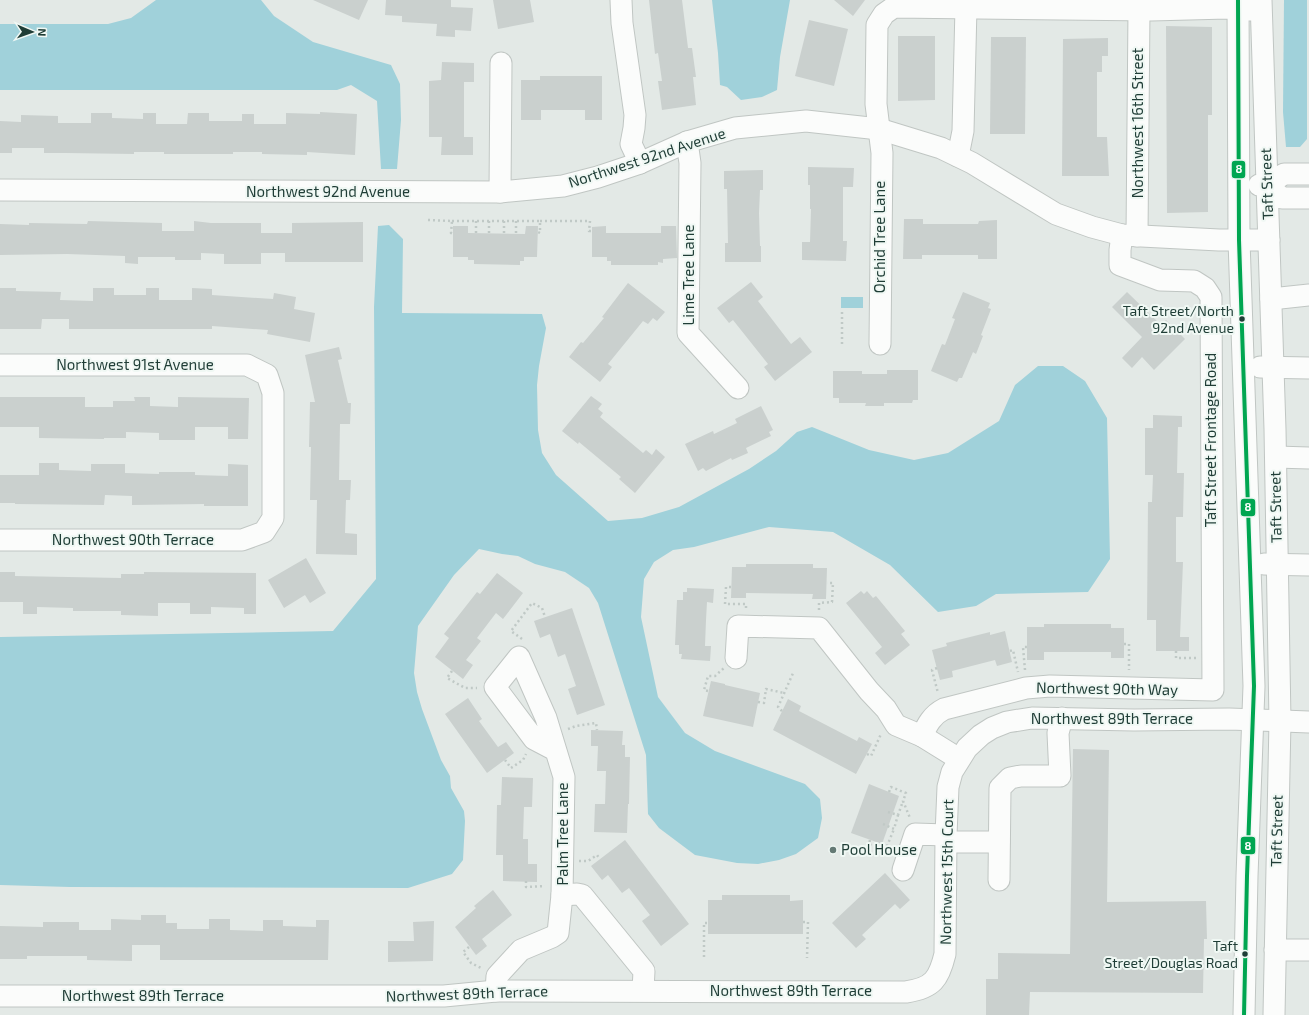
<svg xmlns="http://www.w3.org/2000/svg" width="1309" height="1015" font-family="'Exo 2',sans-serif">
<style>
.water{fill:#a0d1da}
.building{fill:#cad0ce}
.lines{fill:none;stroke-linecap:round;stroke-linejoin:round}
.minor-casing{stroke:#c0c6c3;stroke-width:23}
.path{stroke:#c0c9c6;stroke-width:2.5;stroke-dasharray:2 3;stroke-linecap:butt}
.minor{stroke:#fbfcfb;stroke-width:21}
.bus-1-casing{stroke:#f0f8f4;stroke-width:7}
.bus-1{stroke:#00a651;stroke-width:4}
.bus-dot{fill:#1f3d36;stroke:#f0f8f4;stroke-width:1.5}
.poi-dot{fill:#647974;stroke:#f0f8f4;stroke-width:1.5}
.labels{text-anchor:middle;stroke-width:4;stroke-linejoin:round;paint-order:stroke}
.bus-label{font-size:14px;fill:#1f3d36;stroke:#f0f8f4;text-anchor:end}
.street-label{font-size:15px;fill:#1f3d36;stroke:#f0f8f4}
.poi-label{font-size:15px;fill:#1f3d36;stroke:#f0f8f4;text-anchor:start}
.line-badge{stroke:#f0f8f4;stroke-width:1.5}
.badge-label{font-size:11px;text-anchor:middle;font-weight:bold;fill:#fff}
</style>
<rect width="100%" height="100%" fill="#e3e9e6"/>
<!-- water -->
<g class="water">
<polygon points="156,0 261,0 274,16 313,42 391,65 400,84 401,120 397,169 381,169 377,101 351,85 337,90 0,90 0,24 108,24 131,18"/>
<polygon points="712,0 790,0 780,57 777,90 762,97 741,100 727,87 720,85 718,53"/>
<polygon points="1284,0 1307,0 1307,139 1300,147 1286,147 1283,112"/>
<polygon points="389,225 403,239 402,313 542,314 546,328 539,366 537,385 538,430 542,453 556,475 608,521 642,518 679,507 749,469 776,451 797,432 812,427 869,450 914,460 948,453 999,421 1015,385 1038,366 1063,366 1085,381 1107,418 1110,559 1088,592 996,594 976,606 938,612 890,565 833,532 769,527 694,547 673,550 654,562 644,579 641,617 658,697 685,733 715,751 805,784 820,799 822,818 818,838 796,854 779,860 758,864 737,863 695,855 659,828 648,814 646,755 598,603 589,588 565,572 535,564 518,556 502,554 479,549 454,575 418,626 414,673 417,692 422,709 441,760 450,776 451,788 464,811 465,821 463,860 452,874 408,888 70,887 0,885 0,637 333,631 376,579 374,307 378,226"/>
<rect x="841" y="297" width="22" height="11"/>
</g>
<!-- building -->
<g class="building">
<polygon points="313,0 368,0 359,20"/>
<polygon points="386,0 451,0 451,7 473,8 471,31 455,30 455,37 436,36 437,24 402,22 402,16 385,15"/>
<polygon points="493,0 530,0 534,22 498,29"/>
<polygon points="649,0 682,0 688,48 692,48 696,77 693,77 696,105 662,110 658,81 662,81 658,53 655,54"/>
<polygon points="834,0 865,0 853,16"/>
<polygon points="809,20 848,29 834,86 795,76"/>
<polygon points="1166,26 1212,27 1212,115 1208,115 1208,212 1167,213"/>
<polygon points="898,36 935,36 935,100 898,101"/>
<polygon points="991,37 1026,37 1025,134 990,134"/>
<polygon points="1108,38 1108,56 1102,56 1102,72 1097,72 1097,137 1107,137 1109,176 1062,176 1063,39"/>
<polygon points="442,62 474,63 474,82 464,82 464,137 473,137 473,155 441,155 442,137 429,137 429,81 441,80"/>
<polygon points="540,76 602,76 602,120 585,120 585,110 541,110 541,120 521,120 521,80 540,80"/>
<polygon points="320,112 357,114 355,155 307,152 307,155 262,154 262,152 233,152 233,154 164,154 164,152 134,152 134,154 66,153 44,153 44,148 12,148 12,153 0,153 0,121 21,122 21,115 58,116 58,123 91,123 91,113 112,113 112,118 143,119 143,113 156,113 156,124 187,124 188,113 209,113 209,121 242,121 242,114 254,114 254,124 286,124 286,113 320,114"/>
<polygon points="808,167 854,168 853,187 843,187 843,241 847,241 846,261 802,260 802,242 810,242 811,209 810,209 810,185 808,185"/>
<polygon points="763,170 763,190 760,190 759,213 760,246 761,246 761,262 725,262 725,243 728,243 727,189 724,189 724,171"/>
<polygon points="904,219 923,219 923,224 978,224 979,221 997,220 997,259 978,259 978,255 922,255 922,259 903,259"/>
<polygon points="88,221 162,223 162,231 194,231 194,221 211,223 261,223 261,233 292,233 292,223 363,222 363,262 285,262 285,253 261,253 261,264 224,264 224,254 201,253 201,260 175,260 175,257 138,257 138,264 125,263 125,256 67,254 0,255 0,224 29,225 29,223 87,224"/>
<polygon points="453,226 468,226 468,233 525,234 526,226 538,226 537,257 524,257 524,261 520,261 520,265 474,264 474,260 468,260 468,257 453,257"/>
<polygon points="606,226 606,233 661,233 661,226 676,226 677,258 663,259 663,263 658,262 658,265 611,265 611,261 607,261 607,257 592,257 592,227"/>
<polygon points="751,282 763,297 758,301 791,344 800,337 812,352 775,381 764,367 768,364 733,320 729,323 717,308"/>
<polygon points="628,283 665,312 657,321 653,318 648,324 643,321 608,364 612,367 600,382 569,357 581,342 583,343 604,318 602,317"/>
<polygon points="0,288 16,288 16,291 61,292 60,300 93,301 93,288 114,288 114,295 146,295 146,288 159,288 159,300 192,300 192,288 212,289 212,295 273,299 274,293 296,297 294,309 315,313 310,342 267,334 268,330 212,326 212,329 69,329 69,319 42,319 41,329 0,329"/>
<polygon points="963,292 990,303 988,308 991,309 981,335 983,336 976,354 973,352 962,378 959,378 957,382 931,371 942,344 945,345 955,319 952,318"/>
<polygon points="1127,292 1161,325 1166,320 1185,339 1154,370 1142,357 1132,368 1122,358 1142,337 1112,307"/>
<polygon points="339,347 342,359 338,360 348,403 351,403 350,424 340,424 339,480 351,480 350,500 346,500 345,533 357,534 357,555 316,554 317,500 310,500 311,447 309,447 310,402 315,402 305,355"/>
<polygon points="887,370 918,370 918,400 913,400 912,403 884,403 884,406 865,406 866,403 839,403 839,398 833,398 833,371 862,371 862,374 887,374"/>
<polygon points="591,396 602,404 598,409 603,413 600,417 643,453 646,450 652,455 656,449 665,457 635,493 619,479 621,477 579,442 578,444 562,431"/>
<polygon points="0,397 85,397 85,407 113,407 113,401 135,401 134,397 150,397 150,406 178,407 178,397 249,398 248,439 228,439 228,427 195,427 195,440 159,440 159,433 126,432 126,438 104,438 104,439 39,438 39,427 0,427"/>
<polygon points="761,406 773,430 769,432 771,436 746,448 748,453 732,460 731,458 706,471 703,468 698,471 685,444 713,431 714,434 737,423 735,419"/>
<polygon points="1153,415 1182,416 1182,427 1178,427 1177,473 1184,473 1183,517 1176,517 1176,562 1183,562 1180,637 1189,637 1189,651 1156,651 1156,620 1147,620 1148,502 1152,502 1153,475 1145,475 1145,428 1153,428"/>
<polygon points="39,463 59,463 59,470 91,471 91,464 125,464 125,473 159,474 159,472 195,472 195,475 228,476 228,464 248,465 248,506 204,506 204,504 132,505 132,496 105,495 104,505 15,504 15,503 0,503 0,475 39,475"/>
<polygon points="306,558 326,593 310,603 305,595 284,608 268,580"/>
<polygon points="746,564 813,564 813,568 827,568 826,599 812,599 813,594 746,593 746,598 731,598 732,567 746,567"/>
<polygon points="0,572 15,572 15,576 121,578 121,574 144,574 144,572 256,573 256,614 244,614 244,608 211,607 211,614 190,614 190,603 158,603 158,616 121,615 121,611 73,611 73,608 37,607 37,614 23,614 23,602 0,602"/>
<polygon points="497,573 523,593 503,619 496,613 477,638 481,641 466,660 473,665 463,679 435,657 449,638 444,634 477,592 480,594"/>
<polygon points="687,588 714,589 713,603 707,602 706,620 705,646 711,646 710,661 681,659 682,654 679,654 679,645 675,645 677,600 683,600 683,592 687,592"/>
<polygon points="861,591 864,594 867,591 873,598 876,596 905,631 901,634 910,645 885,665 875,653 882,647 846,603"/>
<polygon points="572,608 605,705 577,715 568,689 576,686 565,654 558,657 550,634 540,638 534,621"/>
<polygon points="1044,624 1111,624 1111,628 1124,628 1124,658 1111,658 1111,652 1044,652 1044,660 1027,660 1027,627 1044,627"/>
<polygon points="1005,631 1012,662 997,666 995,660 952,671 953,677 940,680 932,650 947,646 946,643 990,632 990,635"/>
<polygon points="711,681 725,684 725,685 760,693 753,727 703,716"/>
<polygon points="468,698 482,719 479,721 498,747 506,742 514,753 487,773 445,714"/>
<polygon points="788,699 801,706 799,711 857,741 859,737 872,744 856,774 773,730"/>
<polygon points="591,730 623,731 622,745 625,745 625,757 630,757 629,804 628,804 627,833 594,832 595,804 605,804 606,771 597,771 598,746 591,746"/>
<polygon points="1073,749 1109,750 1107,902 1206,901 1207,939 1204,939 1203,993 1030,992 1029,1015 986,1015 986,979 998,979 998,953 1070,954"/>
<polygon points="502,777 533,778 532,807 524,807 523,839 528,839 528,864 537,864 537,882 503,881 503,855 496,855 497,805 501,805"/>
<polygon points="869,784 899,796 882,844 851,833"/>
<polygon points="625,840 689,924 661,946 642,921 650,915 629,888 622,893 608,875 602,880 591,866"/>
<polygon points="885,873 910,900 900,909 895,904 862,935 866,939 856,948 832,923"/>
<polygon points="493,890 512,915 482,939 487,946 476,955 455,927 476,908 474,906"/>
<polygon points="722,895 790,895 790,901 803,900 803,934 708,934 708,900 722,900"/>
<polygon points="141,915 166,915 166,923 177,923 177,929 209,929 209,919 230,919 230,930 263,931 263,920 283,920 283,926 316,927 316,920 329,920 328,960 160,960 160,945 132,945 132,961 87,960 87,956 27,956 27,959 0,959 0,926 43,927 43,922 79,922 79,930 111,930 111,919 141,920"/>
<polygon points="434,921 433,961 388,962 388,941 414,941 413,922"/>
</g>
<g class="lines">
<!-- minor casing -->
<g class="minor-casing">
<g id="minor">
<polyline points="621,0 622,23 635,115 634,128 631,144 640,163"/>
<polyline points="1238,0 1239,240 1254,686 1247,876 1244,1015"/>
<polyline points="1261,0 1275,429 1280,721 1274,1015"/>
<polyline points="687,142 690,163 688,333 738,388"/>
<polyline points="958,156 963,131 966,7"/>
<polyline points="1259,185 1267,185 1282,198 1309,198"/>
<polyline points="1267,185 1284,174 1309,174"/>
<polyline points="0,190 500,192 563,186 598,177 640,163 687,142 735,128 806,121 879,129 941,148 972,163 1056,214 1092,227 1122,235 1219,240 1269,240"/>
<polyline points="500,192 501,63"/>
<polyline points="1137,236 1139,9"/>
<polyline points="1271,299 1309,295"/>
<polyline points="880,344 882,153 876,104 877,25 884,14 894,7 1151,10 1227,8 1238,10 1252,10"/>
<polyline points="0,365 247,365 267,375 273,393 273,518 264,532 242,540 0,540"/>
<polyline points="1260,367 1309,368"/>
<polyline points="1276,457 1309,458"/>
<polyline points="1264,564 1309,565"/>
<path d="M736,658L738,626L819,628L869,691L886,709L896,725L922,736C927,725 932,715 944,709L1026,688L1050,686L1213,690L1211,297L1205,288L1194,281L1160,280L1120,265V250L1122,235"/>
<polyline points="922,736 959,759"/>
<polyline points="946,842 999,842"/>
<polyline points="903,870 915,834 946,835"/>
<polyline points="999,880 1000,788 1010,778 1021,776 1060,776 1058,733 1062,718"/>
<polyline points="562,895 577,894 582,895 644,971 643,990"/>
<polyline points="1275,950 1309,950"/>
<polyline points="496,991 497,976 521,950 552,937 558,933 562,895 564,777 546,718 519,657 495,687 534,739 555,750"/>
<path d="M0,996H444L496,991L906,992C933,988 939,979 945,954L946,835L948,787L952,772L967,748L981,735L992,728L1007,722L1032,718L1134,720L1229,719L1309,722"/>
</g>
</g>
<!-- path -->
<g class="path">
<polyline points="428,220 452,221 451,233 453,233"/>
<polyline points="452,221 540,221 540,233 538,232"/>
<polyline points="489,221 489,233"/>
<polyline points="504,221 504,234"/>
<polyline points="516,221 516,234"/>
<polyline points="540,221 590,221 589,231 592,231"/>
<polyline points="476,233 476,221"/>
<polyline points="842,344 842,312"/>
<polyline points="731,587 726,587 725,604 746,604 746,610"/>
<polyline points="819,610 819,603 832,602 833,583 827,583"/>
<polyline points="522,639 511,631 532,603 542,608 545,617"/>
<polyline points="1124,644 1129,644 1129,670"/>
<polyline points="1010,651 1013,650 1018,672"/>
<polyline points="1176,651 1176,658 1196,658"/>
<polyline points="937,668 932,670 938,693"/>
<polyline points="1025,670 1023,647 1027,647"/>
<polyline points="452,671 447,678 465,688 477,688"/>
<polyline points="708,691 704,690 708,676 715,676 724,668"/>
<polyline points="758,702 764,703 766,689 784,693"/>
<polyline points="782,711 778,707 794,671"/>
<polyline points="568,729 576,726 596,723 597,730"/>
<polyline points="867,754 871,756 881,734"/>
<polyline points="505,760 511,768 523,760 526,754"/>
<polyline points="889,792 891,787 906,793 903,801 910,818"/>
<polyline points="888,812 898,815 903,801"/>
<polyline points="883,824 894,829 898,815"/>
<polyline points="870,840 869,844 891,853"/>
<polyline points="885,851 894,829"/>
<polyline points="579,861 588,861 597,855 600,859"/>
<polyline points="526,881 526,887 545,886"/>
<polyline points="803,922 808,922 807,958"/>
<polyline points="469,947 463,952 471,963 483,969"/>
<polyline points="704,957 704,923 708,923"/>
</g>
<!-- minor -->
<use href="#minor" class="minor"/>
<!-- bus-1 casing -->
<g class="bus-1-casing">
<polyline id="bus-1" points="1238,0 1239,240 1254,686 1247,876 1244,1015"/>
</g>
<!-- bus-1 -->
<use href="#bus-1" class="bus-1"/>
</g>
<!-- markers -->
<g class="bus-dot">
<circle cx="1242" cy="319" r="3.5"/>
<circle cx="1245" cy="954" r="3.5"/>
</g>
<circle class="poi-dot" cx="833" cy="850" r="4"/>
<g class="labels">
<!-- bus labels -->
<g class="bus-label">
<text x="1234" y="316">Taft Street/North<tspan x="1234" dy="17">92nd Avenue</tspan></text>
<text x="1238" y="951">Taft<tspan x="1238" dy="17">Street/Douglas Road</tspan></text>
</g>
<!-- street labels -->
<g class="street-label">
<text transform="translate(1138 123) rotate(-90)" y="5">Northwest 16th Street</text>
<text transform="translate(647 158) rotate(-18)" y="5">Northwest 92nd Avenue</text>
<text transform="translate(1267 184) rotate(-92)" y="5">Taft Street</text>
<text x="328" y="197">Northwest 92nd Avenue</text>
<text transform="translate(880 237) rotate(-90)" y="5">Orchid Tree Lane</text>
<text transform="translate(689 275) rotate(-90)" y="5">Lime Tree Lane</text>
<text x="135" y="370">Northwest 91st Avenue</text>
<text transform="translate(1211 440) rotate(-90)" y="5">Taft Street Frontage Road</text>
<text transform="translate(1276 507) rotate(-91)" y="5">Taft Street</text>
<text x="133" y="545">Northwest 90th Terrace</text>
<text transform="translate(1107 689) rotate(1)" y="5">Northwest 90th Way</text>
<text x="1112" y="724">Northwest 89th Terrace</text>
<text transform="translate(1277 831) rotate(-89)" y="5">Taft Street</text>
<text transform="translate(563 834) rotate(-90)" y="5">Palm Tree Lane</text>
<text transform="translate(947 872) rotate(-89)" y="5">Northwest 15th Court</text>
<text x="791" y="996">Northwest 89th Terrace</text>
<text transform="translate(467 994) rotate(-2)" y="5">Northwest 89th Terrace</text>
<text x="143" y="1001">Northwest 89th Terrace</text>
</g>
<!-- poi labels -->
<g class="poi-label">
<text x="841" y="855">Pool House</text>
</g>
</g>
<g class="line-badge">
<rect x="1231" y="160" width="15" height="19" rx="4" fill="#00a651"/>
<rect x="1240" y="498" width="16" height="19" rx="4" fill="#00a651"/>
<rect x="1240" y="836" width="16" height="19" rx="4" fill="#00a651"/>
</g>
<g class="badge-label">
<text x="1239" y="173">8</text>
<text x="1248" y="511">8</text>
<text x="1248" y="850">8</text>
</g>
<!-- north arrow -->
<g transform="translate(32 32) rotate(92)" stroke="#f0f8f4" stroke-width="3" paint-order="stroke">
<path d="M0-3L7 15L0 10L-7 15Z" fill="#1f3d36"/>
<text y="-6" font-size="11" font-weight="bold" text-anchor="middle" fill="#1f3d36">N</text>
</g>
</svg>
